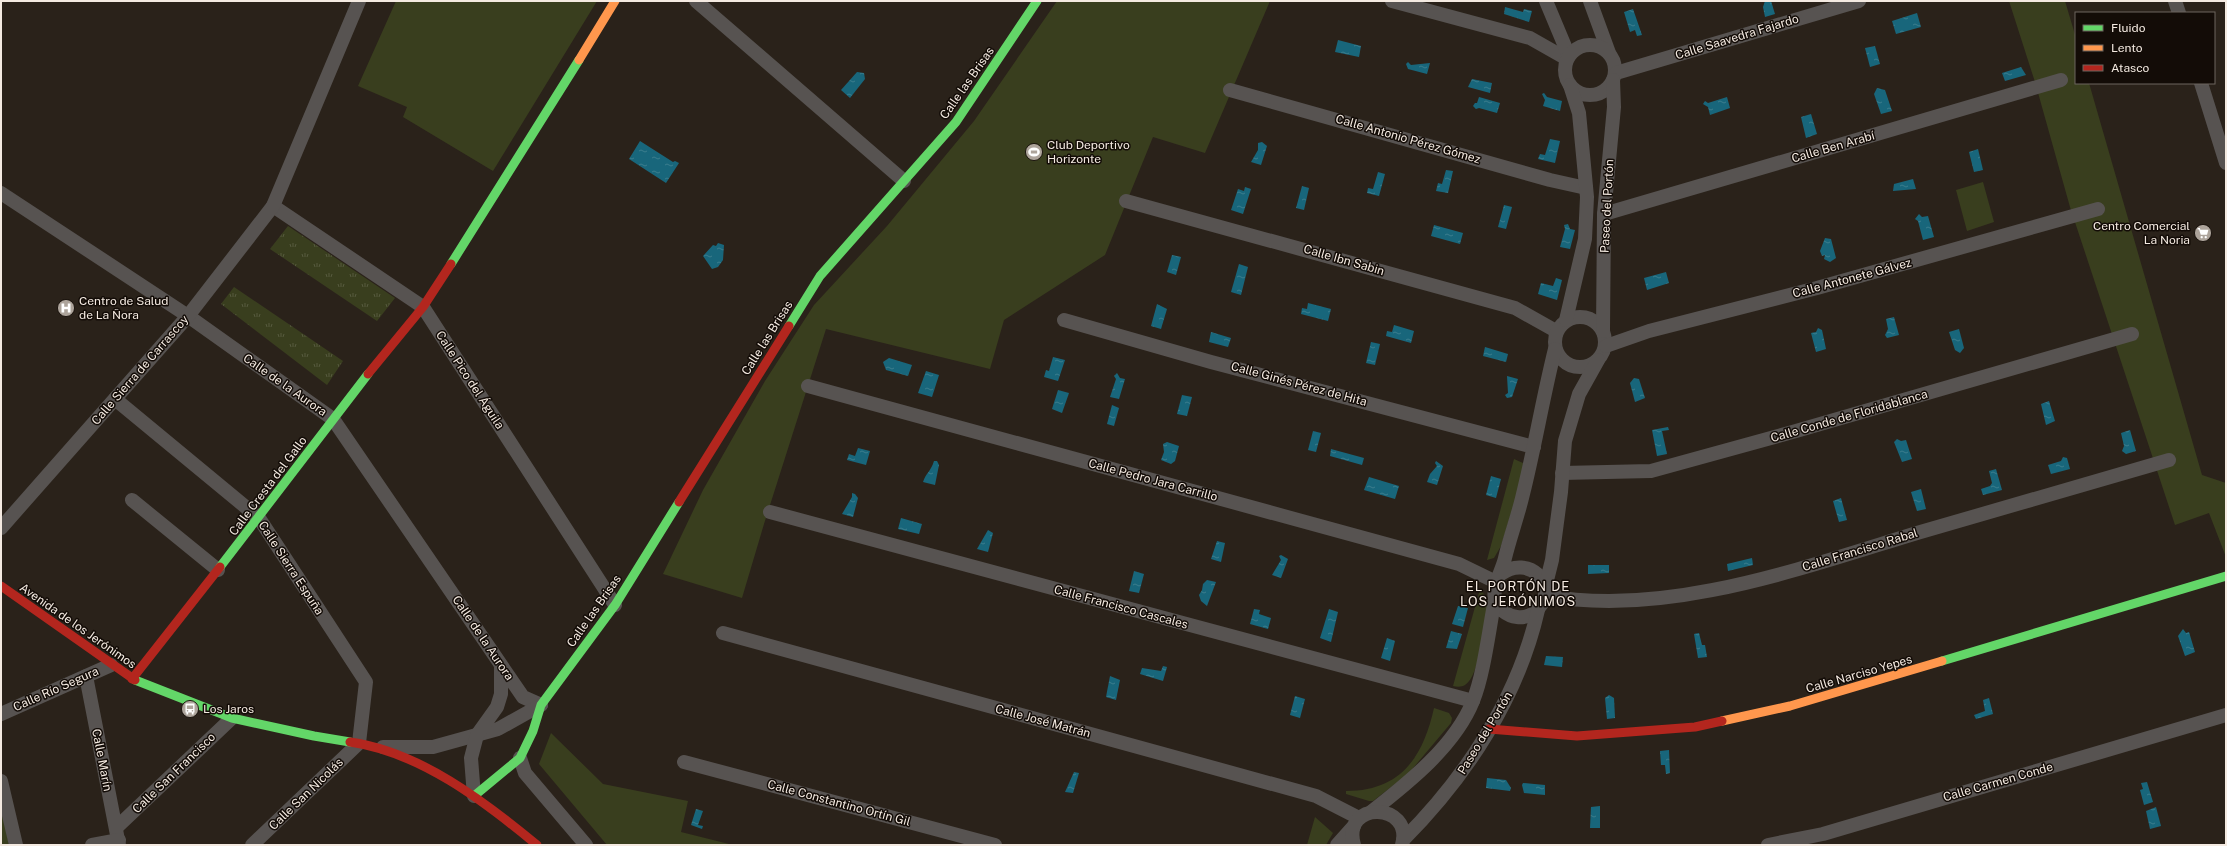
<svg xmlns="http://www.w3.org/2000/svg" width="2227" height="846" font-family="'Public Sans',sans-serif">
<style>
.grass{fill:url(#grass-tufts)}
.park{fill:#393e1e}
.water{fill:url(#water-ripples)}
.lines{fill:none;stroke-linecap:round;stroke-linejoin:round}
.street{stroke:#575351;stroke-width:14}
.fast{stroke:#63d668;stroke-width:9}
.slow{stroke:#ff974d;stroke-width:9}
.jam{stroke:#b3261e;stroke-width:9}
.labels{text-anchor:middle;stroke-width:3;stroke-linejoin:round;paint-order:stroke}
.street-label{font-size:12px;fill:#f4eae1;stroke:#130c07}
.poi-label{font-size:12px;fill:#f4eae1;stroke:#130c07;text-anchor:start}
.neighbourhood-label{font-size:13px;letter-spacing:1px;fill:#f4eae1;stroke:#130c07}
</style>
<defs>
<pattern id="grass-tufts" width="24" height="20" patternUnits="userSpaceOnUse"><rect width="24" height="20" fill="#393e1e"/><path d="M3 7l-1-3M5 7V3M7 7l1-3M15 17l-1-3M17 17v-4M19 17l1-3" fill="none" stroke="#565a3e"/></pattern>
<pattern id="water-ripples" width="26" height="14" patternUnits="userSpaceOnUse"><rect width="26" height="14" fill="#18667b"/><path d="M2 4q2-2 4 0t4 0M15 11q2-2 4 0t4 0" fill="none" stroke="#3a7c8d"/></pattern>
</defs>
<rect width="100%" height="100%" fill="#2a221a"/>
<!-- grass -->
<g class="grass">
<polygon points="288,226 395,298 377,321 270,249"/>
<polygon points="234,287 343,361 327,385 221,304"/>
</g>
<!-- park -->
<g class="park">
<polygon points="396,1 597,1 493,171 403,117 407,107 358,86"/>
<polygon points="1057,1 1270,1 1205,153 1153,137 1105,255 1004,320 990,369 826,329 764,524 742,598 663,574 703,490 765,381 814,305 887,226 974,121"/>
<polygon points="2009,1 2065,1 2076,38 2076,83 2089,83 2202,475 2226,483 2226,557 2209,513 2175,525 2070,207 2035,82"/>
<polygon points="1983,182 1994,222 1967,231 1956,190"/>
<polygon points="1514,459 1523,463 1524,472 1501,546 1494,558 1487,560"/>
<path d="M1480,589L1487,598L1488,605C1485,621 1480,676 1465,685C1462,687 1457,687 1453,686Z"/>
<path d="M1434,708L1449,713L1452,718L1451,723L1408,774L1373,801H1369L1346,794V791C1401,791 1423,757 1434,708Z"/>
<polygon points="551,733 603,784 688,801 681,832 733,845 607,845 539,764"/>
<polygon points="1,806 9,845 1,845"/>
<polygon points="1315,817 1333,833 1326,845 1307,845"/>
</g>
<!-- water -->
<g class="water">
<polygon points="1765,1 1771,1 1775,14 1765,17 1763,7"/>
<polygon points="1505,7 1523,12 1524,9 1532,11 1529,22 1504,14"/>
<polygon points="1633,9 1642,35 1637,36 1635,30 1630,32 1624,12"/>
<polygon points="1917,13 1921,27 1896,34 1892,21"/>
<polygon points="1338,40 1361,46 1359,57 1335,52"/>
<polygon points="1875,46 1880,64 1870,67 1865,48"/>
<polygon points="1408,62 1411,65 1430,63 1427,74 1408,69 1406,64"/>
<polygon points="2021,67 2026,75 2005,81 2002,73"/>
<polygon points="857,72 864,73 865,79 850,98 841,90"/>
<polygon points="1472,79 1492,83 1490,93 1468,87"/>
<polygon points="1877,88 1885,90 1892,111 1881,114 1874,94"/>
<polygon points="1544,93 1547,97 1562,101 1560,111 1543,106 1545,100 1542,94"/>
<polygon points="1479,97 1500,103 1497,113 1479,108 1476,109 1473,106 1475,103 1477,103"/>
<polygon points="1727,97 1730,108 1710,115 1708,107 1703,104 1705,101 1708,103"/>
<polygon points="1811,114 1817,134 1806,138 1801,117"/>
<polygon points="1550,139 1560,141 1555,163 1538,159 1540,154 1545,155"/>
<polygon points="640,141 673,162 675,161 679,163 666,183 629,159"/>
<polygon points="1262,142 1267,146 1261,165 1251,162 1258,150 1258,143"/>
<polygon points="1978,149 1983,170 1974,172 1969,152"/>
<polygon points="1446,170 1453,171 1448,193 1436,191 1438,183 1442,184"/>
<polygon points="1378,172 1385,174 1379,196 1367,193 1368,188 1373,189"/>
<polygon points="1913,179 1916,189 1893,191 1894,184"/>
<polygon points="1302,186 1309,188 1304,210 1296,208"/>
<polygon points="1245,187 1251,189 1243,214 1231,210 1238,189 1244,191"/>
<polygon points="1504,205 1512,207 1506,229 1498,227"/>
<polygon points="1919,214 1922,217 1928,216 1934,237 1923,240 1918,221 1915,219"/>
<polygon points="1568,224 1570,229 1575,230 1570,249 1560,247 1565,229 1564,225"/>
<polygon points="1434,225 1463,233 1460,244 1431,236"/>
<polygon points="1825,238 1831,239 1836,258 1830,262 1824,259 1825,255 1822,256 1820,251"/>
<polygon points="718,243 724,245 723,260 718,267 712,269 703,256 713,245 716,246"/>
<polygon points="1172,255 1181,257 1176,275 1167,272"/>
<polygon points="1239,264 1248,267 1241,295 1231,292"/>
<polygon points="1666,272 1669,283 1647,290 1644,278"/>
<polygon points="1556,278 1562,280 1557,300 1538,294 1541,283 1553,286"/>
<polygon points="1308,303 1331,309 1328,321 1301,314 1302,308 1307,309"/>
<polygon points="1157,304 1167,309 1161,329 1151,326"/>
<polygon points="1894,317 1899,335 1887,338 1885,335 1888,329 1886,319"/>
<polygon points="1394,325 1414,331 1411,343 1386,336 1387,331 1392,332"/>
<polygon points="1818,328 1822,330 1826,349 1816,352 1811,333 1816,332"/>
<polygon points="1959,329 1964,348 1960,353 1955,350 1949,332"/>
<polygon points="1211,332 1231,338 1228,347 1209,342"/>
<polygon points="1371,342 1380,344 1375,365 1366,363"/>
<polygon points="1485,347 1508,354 1506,362 1483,356"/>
<polygon points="1053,357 1065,360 1058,381 1044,377 1046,370 1049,371"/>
<polygon points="889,358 912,365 908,376 886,370 883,362"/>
<polygon points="926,371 939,375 932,397 918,393"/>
<polygon points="1117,373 1120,378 1125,379 1119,399 1110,397 1116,379 1114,376"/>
<polygon points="1507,376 1518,379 1512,397 1507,398 1505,395 1508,393"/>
<polygon points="1634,378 1639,379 1645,398 1635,402 1630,383"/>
<polygon points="1058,390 1069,393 1062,413 1052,409"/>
<polygon points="1182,395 1192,397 1187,416 1177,414"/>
<polygon points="2049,401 2055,421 2046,425 2041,404"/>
<polygon points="1112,405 1119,408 1114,426 1107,424"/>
<polygon points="1668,427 1669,430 1662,431 1667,454 1657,456 1652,430"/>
<polygon points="2130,430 2136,451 2126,454 2122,451 2124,446 2121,433"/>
<polygon points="1313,431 1321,433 1316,452 1308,450"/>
<polygon points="1897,439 1901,441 1906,440 1912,459 1902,462 1894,442"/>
<polygon points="1167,442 1179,446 1175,461 1171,464 1161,460 1164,452 1163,444"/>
<polygon points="858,448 870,451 866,465 847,460 849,454 855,456"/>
<polygon points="1331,449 1364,458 1362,465 1330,456"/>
<polygon points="2063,457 2067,458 2070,469 2051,474 2048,465 2061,461"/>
<path d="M934,461H937L939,465L935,485L923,482C926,473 931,471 934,461Z"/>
<polygon points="1436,461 1443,466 1437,485 1427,482 1430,474 1437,466 1435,463"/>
<polygon points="1996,469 2002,490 1983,495 1981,489 1990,486 1992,483 1989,471"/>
<polygon points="1491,476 1501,479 1496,498 1486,495"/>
<polygon points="1369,477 1399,486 1395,499 1364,490"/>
<polygon points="1921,489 1926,509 1917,511 1911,492"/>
<polygon points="852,493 855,494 858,498 853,517 842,514 852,497"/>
<polygon points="1841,498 1847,520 1839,522 1833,501"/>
<polygon points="901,518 922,524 919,534 898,529"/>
<polygon points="988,530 993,533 988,552 977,549"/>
<polygon points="1217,541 1225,543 1221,562 1211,559"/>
<polygon points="1281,555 1288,559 1281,578 1272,575 1281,560 1279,556"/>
<polygon points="1752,558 1753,565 1728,571 1727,564"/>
<polygon points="1588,565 1609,565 1609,573 1588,574"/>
<polygon points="1134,571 1144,574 1139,593 1129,591"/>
<polygon points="1207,580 1216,582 1207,606 1201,601 1199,595 1202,590 1203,584"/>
<polygon points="1458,606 1468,608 1463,627 1452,624"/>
<polygon points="1254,609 1260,610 1259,614 1271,618 1268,629 1250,624"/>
<polygon points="1329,609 1338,612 1331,642 1320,638"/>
<polygon points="2183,629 2186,633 2189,632 2195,652 2185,656 2178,636"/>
<polygon points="1451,631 1462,634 1457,649 1446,648"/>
<polygon points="1699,633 1702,645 1705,645 1707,657 1698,658 1694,634"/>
<polygon points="1387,638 1395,641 1390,661 1381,658"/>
<polygon points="1546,656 1563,657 1562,667 1544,665"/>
<polygon points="1163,666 1167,667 1163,681 1140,674 1142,668 1161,671"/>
<polygon points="1110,676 1120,680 1116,700 1106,697"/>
<polygon points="1609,695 1614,698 1615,718 1607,719 1605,698"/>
<polygon points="1295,696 1305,699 1300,718 1290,715"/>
<polygon points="1989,698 1993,714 1976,719 1974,715 1985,711 1983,700"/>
<polygon points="1669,750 1670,773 1666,774 1665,765 1661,765 1660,751"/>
<polygon points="1074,772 1079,773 1073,793 1065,792"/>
<polygon points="1487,778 1506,780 1511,788 1510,791 1486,788"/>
<polygon points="2147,782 2153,802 2144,805 2140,790 2143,789 2141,783"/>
<polygon points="1523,783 1545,785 1545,795 1524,793 1522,785"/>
<polygon points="1600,806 1600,828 1590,828 1591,807"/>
<polygon points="2156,807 2161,826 2150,829 2146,811"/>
<polygon points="696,809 703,811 698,825 703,826 702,829 691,825"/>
</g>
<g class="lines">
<!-- street -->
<g class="street">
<polyline points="696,1 904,181"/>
<polyline points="1392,1 1530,38 1567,59"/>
<polyline points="1546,1 1569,56"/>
<polyline points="1590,1 1609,53"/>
<polyline points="2175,1 2179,13"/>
<circle cx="1590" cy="70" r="25"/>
<polyline points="1616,73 1859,1"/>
<polyline points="2201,83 2226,163"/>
<polyline points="1230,90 1550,180 1586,188"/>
<polyline points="1,193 188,316 333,419 523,697 541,705"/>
<polyline points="1126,201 1515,308 1556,331"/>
<polyline points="273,206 423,307 615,605"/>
<polyline points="1604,214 2061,80"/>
<circle cx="1580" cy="342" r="25"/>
<polyline points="1064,320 1211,362 1534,447"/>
<polyline points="1566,320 1585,239 1587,197 1579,113 1570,85"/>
<polyline points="1603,331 1604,214 1614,107 1613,80"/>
<polyline points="1606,346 1649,331 1817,288 2098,209"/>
<polyline points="808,386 1459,564 1496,582"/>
<polyline points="115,399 259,518 366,682 359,743 252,845"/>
<polyline points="1562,473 1651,471 1796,431 2132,334"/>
<polyline points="132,500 218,570"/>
<polyline points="770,512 1473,701"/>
<polyline points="1,528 188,316 273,206 359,1"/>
<path d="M1501,574C1528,554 1560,584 1538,609C1533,615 1525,618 1517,617C1507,616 1497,608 1495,599C1492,586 1502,571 1505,558C1510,537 1518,516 1523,494C1535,446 1543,397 1555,349"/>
<polyline points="1545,588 1552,560 1561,492 1565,441 1579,394 1598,360"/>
<path d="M1545,595C1662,619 1805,567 1917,533C2001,508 2085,484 2169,460"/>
<polyline points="723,633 1316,796 1359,818"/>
<polyline points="86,676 119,845"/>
<polyline points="1,714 111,665"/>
<polyline points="383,747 433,747 498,729 541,705"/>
<polyline points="520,758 525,773 586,845"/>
<polyline points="684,762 995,845"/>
<polyline points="1,781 16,845"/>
<polyline points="474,796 471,758 477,735 497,707 501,694 501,666"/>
<path d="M1371,812C1408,783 1455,746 1473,701C1484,674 1489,629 1495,599"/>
<polyline points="116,828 232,718"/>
<path d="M1403,840C1466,777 1518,698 1538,610"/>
<polyline points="92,845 119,840"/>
<polyline points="1337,845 1354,826"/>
<path d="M1354,845C1341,800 1414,802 1402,845"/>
<polyline points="1768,845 1823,834 2226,715"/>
</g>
<!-- fast -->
<g class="fast">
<polyline points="451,264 579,60"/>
<polyline points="789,326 820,276 956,122 1037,1"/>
<polyline points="220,567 368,374"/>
<polyline points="1942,661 2226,576"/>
<polyline points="135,680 232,718 314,736 350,742"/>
<polyline points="474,796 520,758 533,731 541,705 615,605 679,502"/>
</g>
<!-- slow -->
<g class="slow">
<polyline points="579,60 615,1"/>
<polyline points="1722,721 1790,706 1942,661"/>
</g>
<!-- jam -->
<g class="jam">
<polyline points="368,374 423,307 451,264"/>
<polyline points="679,502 789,326"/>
<polyline points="1,586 135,680"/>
<polyline points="132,679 220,567"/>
<polyline points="1489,729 1577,736 1695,727 1722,721"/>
<path d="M350,742C420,752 484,801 537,845"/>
</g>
</g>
<!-- icons -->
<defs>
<g id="stadium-disc" transform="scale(0.9)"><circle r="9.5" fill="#ada49b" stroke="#130c07"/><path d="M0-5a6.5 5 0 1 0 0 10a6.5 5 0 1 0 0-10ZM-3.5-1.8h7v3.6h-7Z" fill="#fff"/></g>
<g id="supermarket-disc" transform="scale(0.9)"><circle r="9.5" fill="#ada49b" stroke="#130c07"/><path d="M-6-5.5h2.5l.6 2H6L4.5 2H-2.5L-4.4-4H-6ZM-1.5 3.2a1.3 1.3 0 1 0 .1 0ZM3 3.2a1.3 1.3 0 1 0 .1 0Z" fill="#fff"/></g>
<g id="hospital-disc" transform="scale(0.9)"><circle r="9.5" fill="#ada49b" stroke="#130c07"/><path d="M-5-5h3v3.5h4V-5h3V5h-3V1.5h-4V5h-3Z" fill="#fff"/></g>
<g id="bus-disc" transform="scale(0.9)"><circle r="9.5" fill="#ada49b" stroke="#130c07"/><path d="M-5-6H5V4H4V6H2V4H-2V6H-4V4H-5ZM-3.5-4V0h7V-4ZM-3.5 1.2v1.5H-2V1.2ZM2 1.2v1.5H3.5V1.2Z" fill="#fff"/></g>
</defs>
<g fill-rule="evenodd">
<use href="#stadium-disc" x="1034" y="152"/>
<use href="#supermarket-disc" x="2203" y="233"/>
<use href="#hospital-disc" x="66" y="308"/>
<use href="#bus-disc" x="190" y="709"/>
</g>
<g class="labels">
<!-- street labels -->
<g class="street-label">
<text transform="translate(1737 37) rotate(-17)" y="4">Calle Saavedra Fajardo</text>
<text transform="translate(967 83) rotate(-55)" y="4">Calle las Brisas</text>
<text transform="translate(1408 139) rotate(16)" y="4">Calle Antonio Pérez Gómez</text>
<text transform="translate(1833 147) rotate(-16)" y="4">Calle Ben Arabí</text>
<text transform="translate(1607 206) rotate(-87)" y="4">Paseo del Portón</text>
<text transform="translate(1344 260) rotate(16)" y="4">Calle Ibn Sabin</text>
<text transform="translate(1852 278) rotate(-15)" y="4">Calle Antonete Gálvez</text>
<text transform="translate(767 338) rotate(-58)" y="4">Calle las Brisas</text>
<text transform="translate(140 370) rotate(-49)" y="4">Calle Sierra de Carrascoy</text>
<text transform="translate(470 380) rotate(57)" y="4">Calle Pico del Águila</text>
<text transform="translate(1299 384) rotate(15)" y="4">Calle Ginés Pérez de Hita</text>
<text transform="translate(285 385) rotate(35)" y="4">Calle de la Aurora</text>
<text transform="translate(1849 416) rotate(-16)" y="4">Calle Conde de Floridablanca</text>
<text transform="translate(1153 480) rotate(15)" y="4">Calle Pedro Jara Carrillo</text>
<text transform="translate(268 486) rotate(-53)" y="4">Calle Cresta del Gallo</text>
<text transform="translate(1860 550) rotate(-17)" y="4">Calle Francisco Rabal</text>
<text transform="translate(291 568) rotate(57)" y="4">Calle Sierra Espuña</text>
<text transform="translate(1121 607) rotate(15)" y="4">Calle Francisco Cascales</text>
<text transform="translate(594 611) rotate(-55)" y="4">Calle las Brisas</text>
<text transform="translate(78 626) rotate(35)" y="4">Avenida de los Jerónimos</text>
<text transform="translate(483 638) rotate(56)" y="4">Calle de la Aurora</text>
<text transform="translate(1859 674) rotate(-16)" y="4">Calle Narciso Yepes</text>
<text transform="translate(56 689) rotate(-24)" y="4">Calle Río Segura</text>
<text transform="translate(1043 721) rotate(15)" y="4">Calle José Matrán</text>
<text transform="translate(1485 733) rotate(-59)" y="4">Paseo del Portón</text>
<text transform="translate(102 760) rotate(79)" y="4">Calle Marín</text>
<text transform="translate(174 773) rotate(-44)" y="4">Calle San Francisco</text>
<text transform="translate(1998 782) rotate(-16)" y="4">Calle Carmen Conde</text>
<text transform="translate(306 794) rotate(-44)" y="4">Calle San Nicolás</text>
<text transform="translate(839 803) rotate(15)" y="4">Calle Constantino Ortín Gil</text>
</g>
<!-- poi labels -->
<g class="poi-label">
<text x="1047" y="149">Club Deportivo<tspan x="1047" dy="14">Horizonte</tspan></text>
<text x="2190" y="230" text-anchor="end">Centro Comercial<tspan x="2190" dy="14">La Noria</tspan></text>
<text x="79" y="305">Centro de Salud<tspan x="79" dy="14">de La Ñora</tspan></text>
<text x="203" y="713">Los Jaros</text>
</g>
<!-- neighbourhood labels -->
<g class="neighbourhood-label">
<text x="1518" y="591">EL PORTÓN DE<tspan x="1518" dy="15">LOS JERÓNIMOS</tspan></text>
</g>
</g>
<!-- border -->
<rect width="2227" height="846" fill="none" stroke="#f4eae1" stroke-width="4"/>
<!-- legend -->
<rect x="2075" y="12" width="140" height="72" fill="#130c07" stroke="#6d655e"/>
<rect x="2083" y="25" width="20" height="6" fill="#63d668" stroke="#6d655e"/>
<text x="2111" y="32" font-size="12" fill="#f4eae1">Fluido</text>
<rect x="2083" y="45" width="20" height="6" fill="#ff974d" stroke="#6d655e"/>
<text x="2111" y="52" font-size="12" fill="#f4eae1">Lento</text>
<rect x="2083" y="65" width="20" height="6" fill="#b3261e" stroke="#6d655e"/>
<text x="2111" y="72" font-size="12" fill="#f4eae1">Atasco</text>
</svg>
